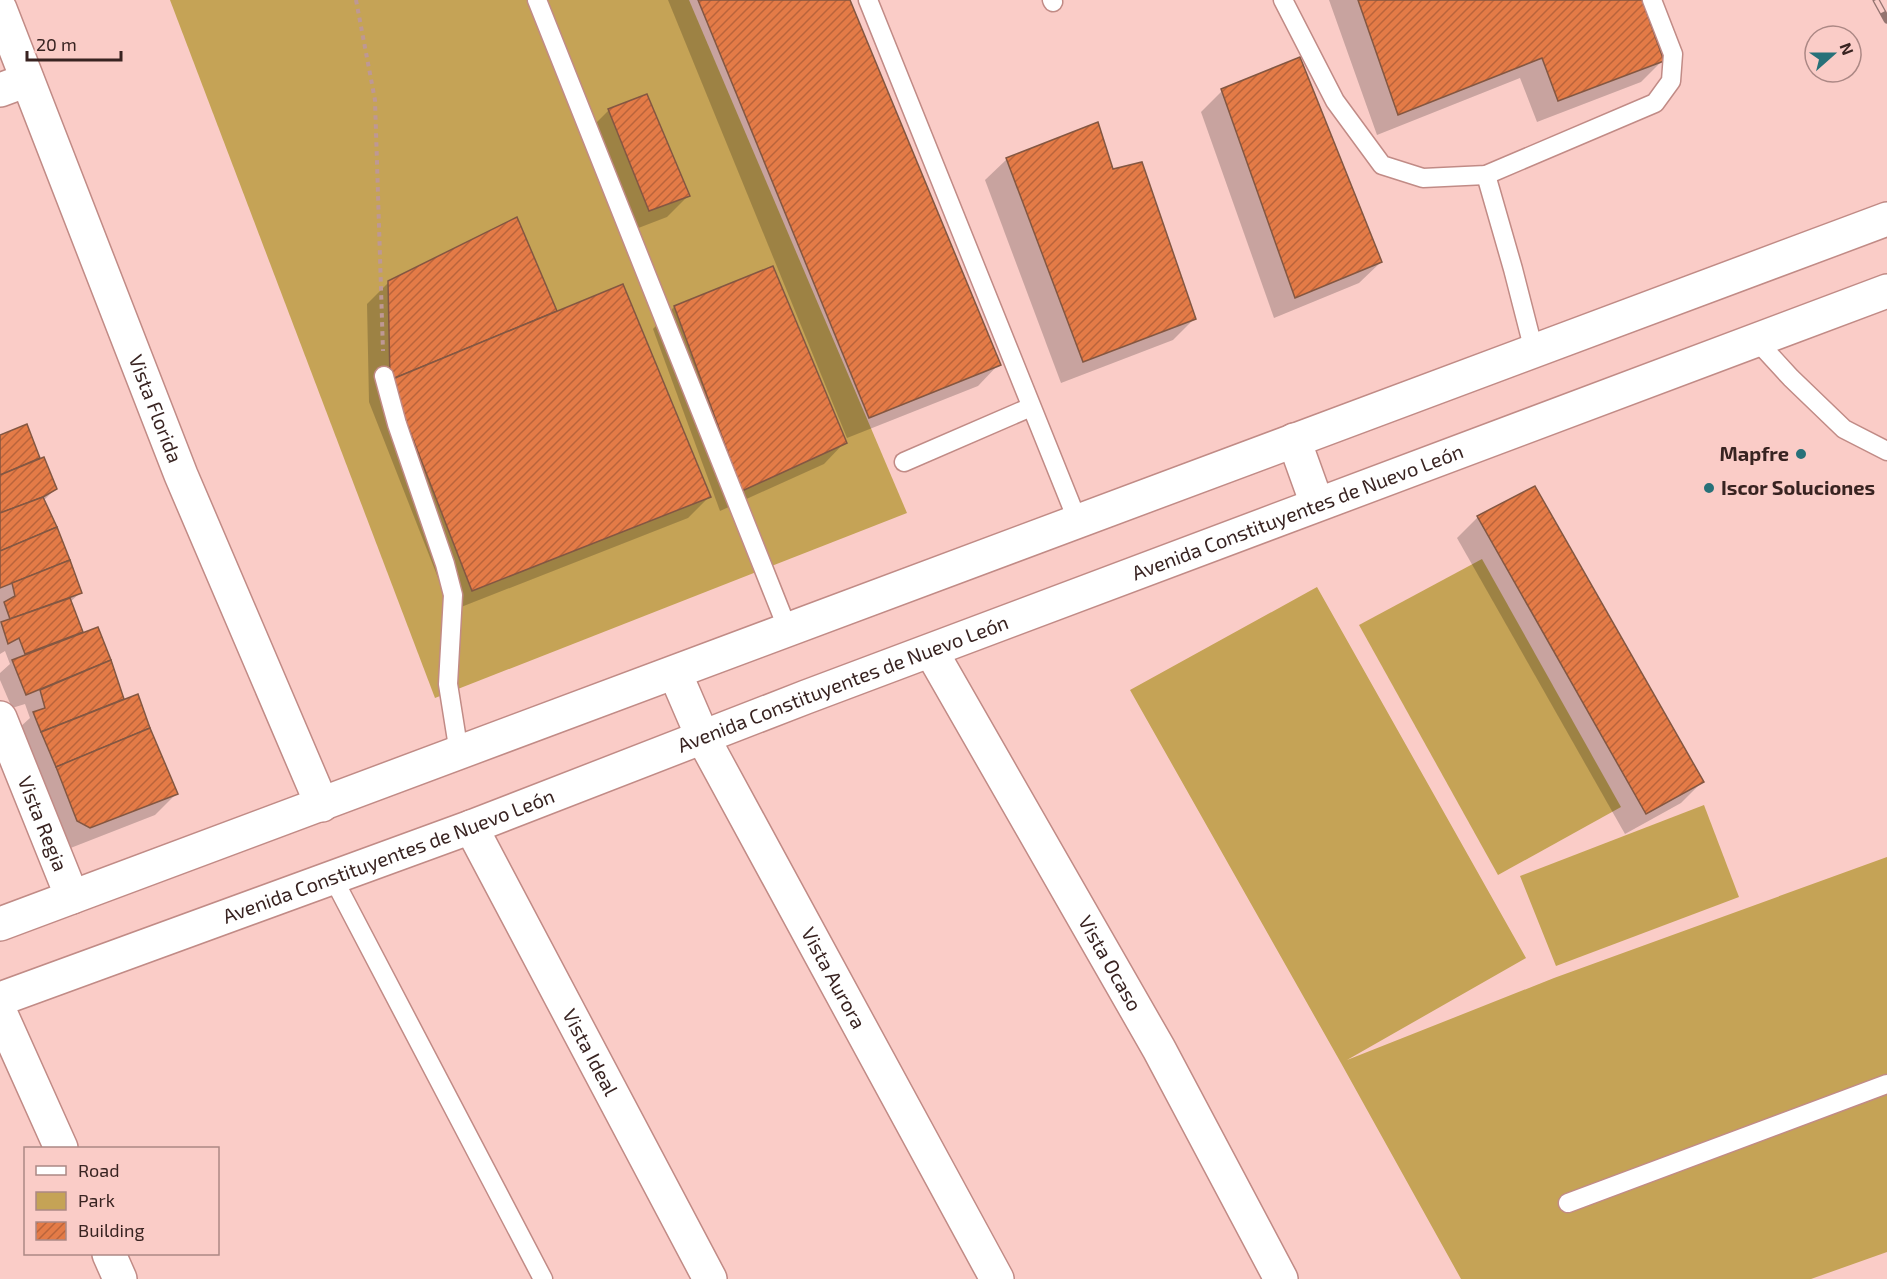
<svg xmlns="http://www.w3.org/2000/svg" width="1887" height="1279" font-family="'Exo 2',sans-serif">
<style>
.green{fill:#c5a356}
.shadow{fill:#0003}
.building{fill:url(#building-hatch);stroke:#835742;stroke-width:1.5}
.lines{fill:none;stroke-linecap:round;stroke-linejoin:round}
.lane-casing{stroke:#c18b86;stroke-width:21}
.street-casing{stroke:#c18b86;stroke-width:36}
.secondary-casing{stroke:#c18b86;stroke-width:36}
.path{stroke:#be9894;stroke-width:4;stroke-dasharray:4.5 4.5;stroke-linecap:butt}
.lane{stroke:#fff;stroke-width:18}
.street{stroke:#fff;stroke-width:33}
.secondary{stroke:#fff;stroke-width:33}
.rail-casing{stroke:#947470;stroke-width:7}
.rail{stroke:#faccc7;stroke-width:4.5;stroke-dasharray:14;stroke-linecap:butt}
.poi-dot{fill:#277179;stroke:#faccc7;stroke-width:2}
.labels{text-anchor:middle;stroke-width:4.5;stroke-linejoin:round;paint-order:stroke}
.street-label{font-size:20px;fill:#382321;stroke:#faccc7}
.poi-label{font-size:20px;font-weight:bold;fill:#382321;stroke:#faccc7;text-anchor:end}
</style>
<defs>
<pattern id="building-hatch" width="6" height="6" patternUnits="userSpaceOnUse" patternTransform="scale(1.5)"><rect width="6" height="6" fill="#e47b47"/><path d="M-1 1l2-2M0 6l6-6M5 7l2-2" fill="none" stroke="#ba643b"/></pattern>
</defs>
<rect width="100%" height="100%" fill="#faccc7"/>
<!-- green -->
<g class="green">
<polygon points="170,0 689,0 907,513 435,698"/>
<polygon points="1482,559 1621,807 1498,875 1359,625"/>
<polygon points="1317,587 1526,958 1347,1060 1554,978 1887,857 1887,1252 1811,1279 1461,1279 1341,1063 1130,690"/>
<polygon points="1704,805 1739,897 1556,966 1520,876"/>
</g>
<!-- shadow -->
<g class="shadow">
<polygon points="668,0 849,0 999,364 978,386 847,438"/>
<polygon points="1329,0 1640,0 1663,60 1641,82 1537,122 1520,78 1377,135"/>
<polygon points="1222,91 1381,262 1359,283 1274,318 1201,112"/>
<polygon points="647,96 689,195 667,217 628,232 587,132 608,111"/>
<polygon points="1007,159 1112,170 1194,319 1173,340 1061,383 985,180"/>
<polygon points="516,219 556,313 710,496 688,518 451,611 369,402 367,304 389,282"/>
<polygon points="772,268 845,442 824,464 720,511 653,329 674,307"/>
<polygon points="26,426 39,460 55,489 43,501 80,593 70,602 82,634 97,629 123,701 176,794 155,815 68,849 19,728 30,718 25,704 12,708 0,680 0,673 10,664 5,651 0,654 0,437"/>
<polygon points="1478,517 1702,782 1681,803 1625,834 1457,538"/>
</g>
<!-- building -->
<g class="building">
<polygon points="698,0 850,0 1001,365 869,418"/>
<polygon points="1358,0 1642,0 1664,61 1558,101 1542,58 1398,115"/>
<polygon points="1300,57 1382,262 1295,298 1221,89"/>
<polygon points="647,94 690,196 649,211 608,109"/>
<polygon points="1098,122 1113,169 1142,162 1196,319 1083,362 1006,158"/>
<polygon points="517,217 557,311 390,380 388,281"/>
<polygon points="773,266 847,443 742,491 674,306"/>
<polygon points="623,284 711,497 472,591 390,380"/>
<polygon points="27,424 40,458 0,475 0,435"/>
<polygon points="44,457 57,489 43,497 0,513 0,475"/>
<polygon points="1535,486 1704,782 1646,814 1477,516"/>
<polygon points="43,497 57,527 0,551 0,513"/>
<polygon points="57,527 70,560 0,588 0,551"/>
<polygon points="70,560 82,593 10,619 4,602 15,596 12,583"/>
<polygon points="70,598 83,632 25,654 19,638 8,644 1,622"/>
<polygon points="98,627 111,660 26,695 12,660"/>
<polygon points="111,660 124,699 41,732 33,712 45,708 40,690"/>
<polygon points="138,694 150,728 56,767 41,732"/>
<polygon points="150,728 178,794 90,828 77,821 56,767"/>
</g>
<g class="lines">
<!-- lane casing -->
<g class="lane-casing">
<g id="lane">
<polyline points="537,0 788,630"/>
<polyline points="868,0 1078,522"/>
<polyline points="1052,0 1053,2"/>
<polyline points="1283,0 1335,101 1382,165 1423,178 1486,175 1655,103 1671,81 1673,54 1652,0"/>
<polyline points="1486,175 1513,269 1534,351"/>
<polyline points="1756,340 1791,378 1844,429 1887,451"/>
<polyline points="384,376 397,424 445,564 453,595 448,684 459,753"/>
<polyline points="904,462 1031,407"/>
<polyline points="333,878 543,1279"/>
<polyline points="1568,1203 1887,1084"/>
</g>
</g>
<!-- street casing -->
<g class="street-casing">
<g id="street">
<path id="s1" d="M0,9L181,475L322,805"/>
<polyline points="0,90 27,80"/>
<path id="s2" d="M931,651L1159,1049L1281,1279"/>
<path id="s3" d="M675,673L703,738L997,1279"/>
<path id="s4" d="M0,718L72,897"/>
<path id="s5" d="M471,827L710,1279"/>
<polyline points="0,1012 61,1148"/>
<polyline points="109,1254 120,1279"/>
</g>
</g>
<!-- secondary casing -->
<g class="secondary-casing">
<g id="secondary">
<polyline points="1294,440 1317,504"/>
<polyline points="0,924 1887,219"/>
<path id="s6" d="M0,999L471,827L806,697L1887,291"/>
</g>
</g>
<!-- path -->
<polyline class="path" points="356,0 375,100 383,351"/>
<!-- lane -->
<use href="#lane" class="lane"/>
<!-- street -->
<use href="#street" class="street"/>
<!-- secondary -->
<use href="#secondary" class="secondary"/>
<!-- rail casing -->
<g class="rail-casing">
<polyline id="rail" points="1876,0 1887,20"/>
</g>
<!-- rail -->
<use href="#rail" class="rail"/>
</g>
<!-- markers -->
<g class="poi-dot">
<circle cx="1801" cy="454" r="6"/>
<circle cx="1709" cy="488" r="6"/>
</g>
<g class="labels">
<!-- street labels -->
<g class="street-label">
<text dy="7" stroke="none"><textPath href="#s1" startOffset="429">Vista Florida</textPath></text>
<text dy="7" stroke="none"><textPath href="#s6" startOffset="1386">Avenida Constituyentes de Nuevo León</textPath></text>
<text dy="7" stroke="none"><textPath href="#s6" startOffset="900">Avenida Constituyentes de Nuevo León</textPath></text>
<text dy="7" stroke="none"><textPath href="#s4" startOffset="114">Vista Regia</textPath></text>
<text dy="7" stroke="none"><textPath href="#s6" startOffset="414">Avenida Constituyentes de Nuevo León</textPath></text>
<text dy="7" stroke="none"><textPath href="#s2" startOffset="360">Vista Ocaso</textPath></text>
<text dy="7" stroke="none"><textPath href="#s3" startOffset="344">Vista Aurora</textPath></text>
<text dy="7" stroke="none"><textPath href="#s5" startOffset="255">Vista Ideal</textPath></text>
</g>
<!-- poi labels -->
<g class="poi-label">
<text x="1789" y="461">Mapfre</text>
<text x="1721" y="495" text-anchor="start">Iscor Soluciones</text>
</g>
</g>
<!-- legend -->
<rect x="24" y="1147" width="195" height="108" fill="#faccc7" stroke="#ac8885" stroke-width="1.5"/>
<rect x="36" y="1166" width="30" height="9" fill="#ffffff" stroke="#ac8885" stroke-width="1.5"/>
<text x="78" y="1177" font-size="18" fill="#382321">Road</text>
<rect x="36" y="1192" width="30" height="18" fill="#c5a356" stroke="#ac8885" stroke-width="1.5"/>
<text x="78" y="1207" font-size="18" fill="#382321">Park</text>
<rect x="36" y="1222" width="30" height="18" fill="url(#building-hatch)" stroke="#ac8885" stroke-width="1.5"/>
<text x="78" y="1237" font-size="18" fill="#382321">Building</text>
<!-- north arrow -->
<g transform="translate(1833 54) rotate(69)"><circle r="28" fill="#faccc7" stroke="#ac8885" stroke-width="1.5"/>
<path d="M0-4.5L10 22L0 15L-10 22Z" fill="#277179"/>
<text y="-9" font-size="16" font-weight="bold" text-anchor="middle" fill="#382321">N</text>
</g>
<!-- scale -->
<path d="M27 51v9h94v-9" fill="none" stroke="#382321" stroke-width="3"/>
<text x="36" y="51" font-size="18" fill="#382321" stroke="#faccc7" stroke-width="4.5" paint-order="stroke">20 m</text>
</svg>
